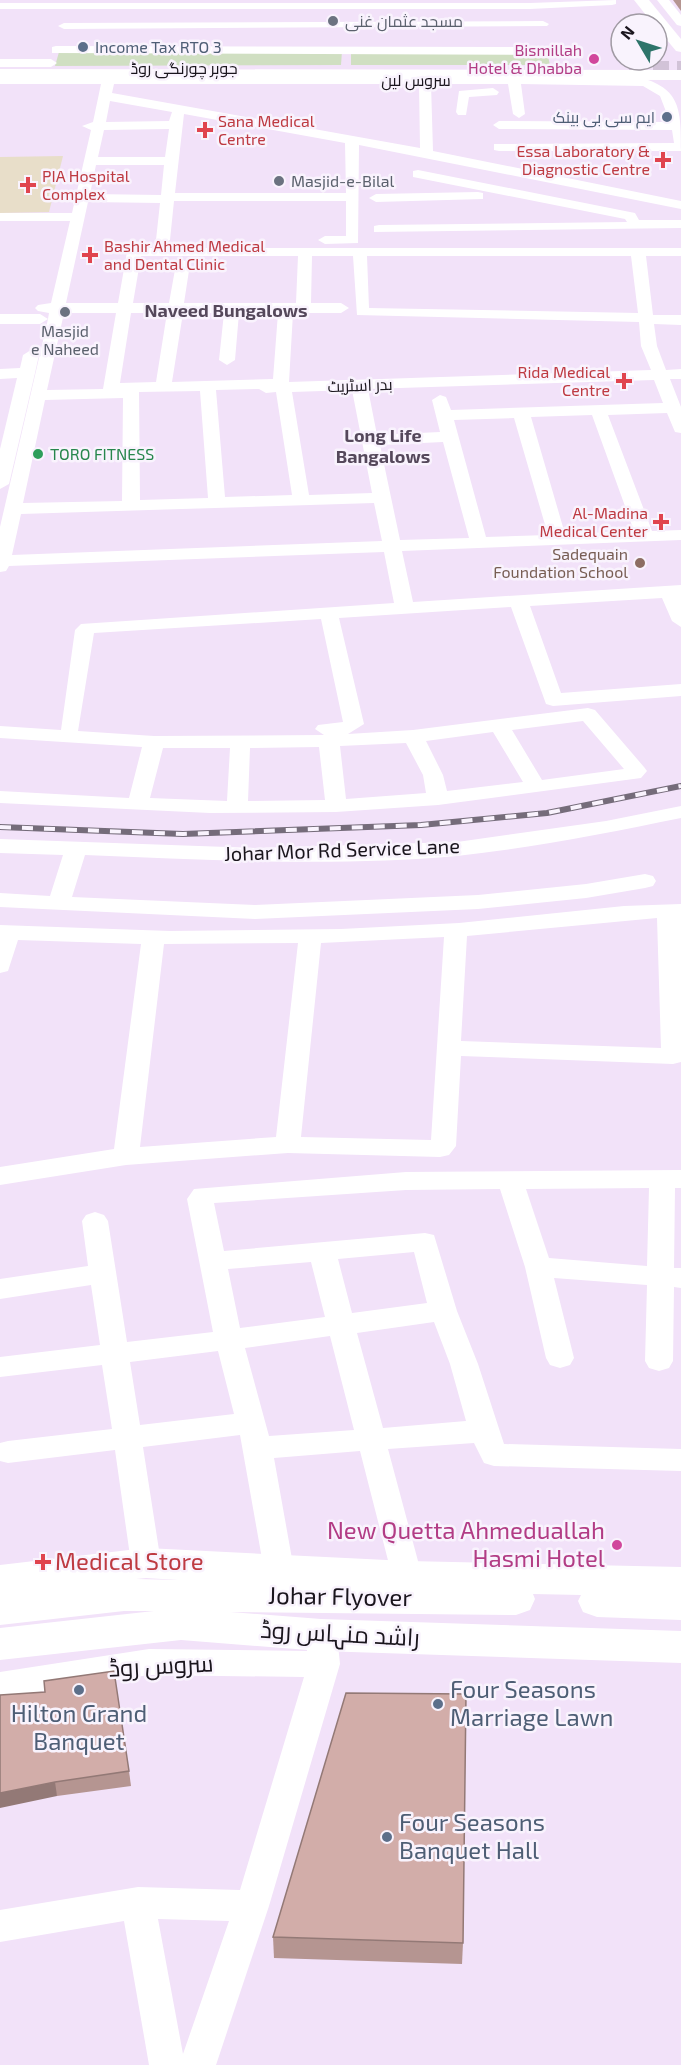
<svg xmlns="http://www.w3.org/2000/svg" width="681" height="2065" font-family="'Exo 2',Cairo,sans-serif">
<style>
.medical{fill:#e8dec9}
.green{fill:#d0dfc2}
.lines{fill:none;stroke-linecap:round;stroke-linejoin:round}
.major-tunnel{stroke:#d2c3d8;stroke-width:16;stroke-dasharray:16 8;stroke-linecap:butt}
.minor{fill:#fff;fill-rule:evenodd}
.major{fill:#fff;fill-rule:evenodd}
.rail-casing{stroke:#756c7a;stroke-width:6}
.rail{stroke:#f9f3fd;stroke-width:4;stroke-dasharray:11;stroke-linecap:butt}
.wall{fill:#b59591}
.shaded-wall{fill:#937976}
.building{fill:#d2ada9;stroke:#937976;stroke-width:1.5}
.worship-dot{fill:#6b7280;stroke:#f9f3fd;stroke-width:2}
.service-dot{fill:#5c6f8a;stroke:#f9f3fd;stroke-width:2}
.hotel-dot{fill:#d1479c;stroke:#f9f3fd;stroke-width:2}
.health-dot{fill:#e0444e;stroke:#f9f3fd;stroke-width:2}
.leisure-dot{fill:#2e9e5b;stroke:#f9f3fd;stroke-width:2}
.education-dot{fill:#8d6e63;stroke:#f9f3fd;stroke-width:2}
.labels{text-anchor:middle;stroke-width:5;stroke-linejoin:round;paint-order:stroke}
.far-worship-label{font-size:16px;fill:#5b616d;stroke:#f9f3fd;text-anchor:start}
.far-service-label{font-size:16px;fill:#4e5e75;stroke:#f9f3fd;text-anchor:start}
.far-hotel-label{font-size:16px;fill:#b23c85;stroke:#f9f3fd;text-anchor:end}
.far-street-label{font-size:16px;fill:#1a151d;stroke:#f9f3fd}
.far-health-label{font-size:16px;fill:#be3a42;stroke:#f9f3fd;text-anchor:start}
.far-leisure-label{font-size:16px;fill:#27864d;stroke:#f9f3fd;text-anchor:start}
.far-education-label{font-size:16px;fill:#785e54;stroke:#f9f3fd;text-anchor:end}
.far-neighbourhood-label{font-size:18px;font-weight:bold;fill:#55485b;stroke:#f9f3fd}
.street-label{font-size:20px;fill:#1a151d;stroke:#f9f3fd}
.near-hotel-label{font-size:24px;fill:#b23c85;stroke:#f9f3fd;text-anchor:end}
.near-health-label{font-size:24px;fill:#be3a42;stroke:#f9f3fd;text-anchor:start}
.near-street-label{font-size:24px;fill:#1a151d;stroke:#f9f3fd}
.near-service-label{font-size:24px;fill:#4e5e75;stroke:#f9f3fd;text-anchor:start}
</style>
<rect width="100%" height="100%" fill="#f2e2f9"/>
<!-- medical -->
<polygon class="medical" points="63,156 49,212 0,213 0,157"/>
<!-- green -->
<g class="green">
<polygon points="342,51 341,65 55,66 59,52"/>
<polygon points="351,52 547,52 550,65 351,65"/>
</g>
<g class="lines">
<!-- major-tunnel -->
<polyline class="major-tunnel" points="629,69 681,69"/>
<!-- minor -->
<g class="minor">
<polygon points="616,0 616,4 612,5 530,9 0,9 0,3 530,3"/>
<polygon points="657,0 669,0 681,15 681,26 677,25"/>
<polygon points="543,21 549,24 547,26 64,29 58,26 64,23"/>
<polygon points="56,46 556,47 562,51 556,55 52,53 52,47"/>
<polygon points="0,59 51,59 57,63 51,67 0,67"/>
<path d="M0,76H633C681,86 681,108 681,151H499L494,150V144L674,143L672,130L499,129L493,125L499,121L670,122L660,96L643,86L521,84L525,114L519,118L513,114L508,84H431L433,151L681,201V209L359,145L358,243L325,244L318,240L325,236H346V201H174L170,240L163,244L156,240L160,203L88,202L66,303H118L127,252L134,248H681V256H646L653,315H681V325L654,324L657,346L666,370L681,369V379H670L681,407V433L675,432L667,413L608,415L652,531L681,530V540L402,551L413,602L681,585V627L672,621L662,598L530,606L561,693L681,684V696L553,706L546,704L511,607L339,618L364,724L348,734L413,730L588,708L595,710L644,767L647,771L641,778L438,805L336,812L210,813L0,803V791L129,798L142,747L0,738V726L61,730L75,630L81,624L394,603L384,552L9,566L6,571L0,572V527L48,319L40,324H0V314H40L48,319L49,313L38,311L35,308L38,305L51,303L70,221H0V213H72L91,130L82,126L93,122L101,84H0ZM114,84H419L420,148L112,93ZM110,101L172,112L169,121L106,122ZM184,114L345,143L346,193H175ZM169,129L165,157H98L104,130ZM96,165H164L161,195L90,194ZM141,256H298L296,303H184L190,264L183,260L176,264L169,303H133ZM312,256H353L357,315L639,322L641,346L651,370L289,382L293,313H341L349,308L341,303H311ZM367,256H631L638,313L369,308ZM64,313H116L103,389L47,390ZM131,313H167L156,382L120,383ZM183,313H224L219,360L227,365L235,360L239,313H278L273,379L172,382ZM654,380L663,403L451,410L446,397L440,395L432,400L440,432L377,435L368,389ZM259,389L266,393L276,392L292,495L225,497L216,390ZM352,390L372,493L309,495L292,392ZM200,391L208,498L140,500L139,392ZM123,398L122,501L23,503L45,400ZM592,415L634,531L565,534L531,417ZM514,418L548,535L486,537L454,420ZM443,442L469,538L400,540L380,445ZM374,503L382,541L12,555L21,514ZM321,619L343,722L318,725L315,729L324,735L154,736L78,731L94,633ZM583,721L624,769L542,780L512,730ZM493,732L523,782L447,791L443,775L426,741ZM406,743L423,775L426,793L346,799L340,746ZM319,747L325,800L248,801L250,748ZM163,748H230L227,801L150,798Z"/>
<polygon points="493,88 499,92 497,95 469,97 466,115 458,115 456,112 459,91"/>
<polygon points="418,170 630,212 635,213 639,220 681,220 681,228 374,232 374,226 379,225 627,222 625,219 413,177 413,171"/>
<polygon points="478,192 483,193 483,199 376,202 369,198 376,194"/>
<polygon points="31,350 39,355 35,373 9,484 0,489 0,449 17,378 0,379 0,369 20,368 23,355"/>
<path d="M681,806V818C607,833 532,848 457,856C334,867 208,860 85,855L72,897L255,905L478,895L586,884L645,874L653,876L656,881L653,886L645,888L586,898L478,909L255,919L0,907V893L50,896L63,855L0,853V839L256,848L457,842L606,821Z"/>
<path d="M681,904V1062L673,1064L461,1056L456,1146L449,1155L440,1157L288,1153L126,1165L0,1185V1167L114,1149L141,944L18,940L8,971L0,973V925L170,931L341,929L459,923L624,906ZM657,918L661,1048L461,1041L467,936ZM444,937L431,1140L301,1137L321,943ZM298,943L276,1137L140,1147L164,944Z"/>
<path d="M681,1170V1188H675L674,1268H681V1288L674,1287L673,1361L669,1368L659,1371L649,1368L645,1361L647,1285L554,1278L574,1358L570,1365L560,1368L550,1365L546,1358L525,1267L500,1189L406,1190L214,1203L224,1251L425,1233L434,1235L457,1311L478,1364L504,1444L681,1449V1471L494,1466L484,1463L474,1443L388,1449L422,1576L418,1585L407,1588L396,1585L392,1576L360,1451L274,1458L294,1570L290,1579L279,1582L268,1579L264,1570L240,1435L143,1447L161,1563L157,1572L146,1575L135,1572L131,1563L115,1450L8,1463L0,1461V1443L8,1441L112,1429L102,1365L0,1377V1357L100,1345L91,1285L0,1299V1279L88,1266L82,1221L86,1215L95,1212L104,1215L108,1221L127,1342L213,1332L187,1199L194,1189L406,1172ZM649,1188L647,1266L549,1258L526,1189ZM414,1252L427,1303L352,1313L338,1259ZM311,1262L325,1317L240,1328L228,1269ZM434,1322L450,1364L466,1421L383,1428L357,1333ZM330,1336L354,1430L269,1436L245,1348ZM218,1351L234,1414L140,1425L130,1362Z"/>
<path d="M321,1622L332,1626L337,1635L340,1664L269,1906L216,2065H149L124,1921L0,1942V1910L138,1887L240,1890L304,1677L149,1675L0,1698V1672L149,1649L307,1651L305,1635L310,1626ZM158,1919L229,1921L183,2054Z"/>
</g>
<!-- major -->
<g class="major">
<polygon points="634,0 649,0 681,39 681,52 676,51 657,28 657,24 653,24"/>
<polygon points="0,69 681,70 681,80 0,79"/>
<path d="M146,1548L407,1561L681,1567V1620L597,1617L583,1612L578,1601L581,1595L533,1594L535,1599L530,1610L516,1615L230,1612L321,1619L681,1631V1663L321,1651L181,1640L0,1660V1628L154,1611H124L0,1625V1565ZM146,1578L178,1580L136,1579Z"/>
</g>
<!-- rail casing -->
<g class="rail-casing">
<polyline id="rail" points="0,827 183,834 421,825 547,813 681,786"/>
</g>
<!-- rail -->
<use href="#rail" class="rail"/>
</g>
<!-- wall -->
<g class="wall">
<polygon points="673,0 681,0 681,11"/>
<polygon points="0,1695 129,1771 131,1786 57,1796"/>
<polygon points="273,1937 463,1943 462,1964 274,1958"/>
</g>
<!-- shaded-wall -->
<polygon class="shaded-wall" points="55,1782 57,1796 0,1808 0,1793"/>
<!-- building -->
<g class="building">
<polygon points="114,1671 129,1771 55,1782 0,1793 0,1695 45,1692 44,1681"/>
<polygon points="346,1693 466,1694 463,1943 273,1937"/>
</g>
<!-- markers -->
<g class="worship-dot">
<circle cx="333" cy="21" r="6"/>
<circle cx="279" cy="181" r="6"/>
<circle cx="65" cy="312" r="6"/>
</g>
<g class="service-dot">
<circle cx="83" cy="47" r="6"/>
<circle cx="667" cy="117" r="6"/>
<circle cx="79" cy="1690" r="6"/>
<circle cx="438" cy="1704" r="6"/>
<circle cx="387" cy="1837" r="6"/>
</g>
<g class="hotel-dot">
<circle cx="594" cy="59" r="6"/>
<circle cx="617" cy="1545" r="6"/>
</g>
<g class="health-dot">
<path d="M202 121h6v6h6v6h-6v6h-6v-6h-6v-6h6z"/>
<path d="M660 151h6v6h6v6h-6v6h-6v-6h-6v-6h6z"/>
<path d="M25 176h6v6h6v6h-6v6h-6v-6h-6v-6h6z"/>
<path d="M87 246h6v6h6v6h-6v6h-6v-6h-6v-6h6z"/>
<path d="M621 372h6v6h6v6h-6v6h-6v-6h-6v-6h6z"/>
<path d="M658 513h6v6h6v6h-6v6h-6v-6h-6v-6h6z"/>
<path d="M40 1553h6v6h6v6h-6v6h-6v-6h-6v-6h6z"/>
</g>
<circle class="leisure-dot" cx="38" cy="454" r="6"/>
<circle class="education-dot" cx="640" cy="563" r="6"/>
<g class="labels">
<!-- far-worship labels -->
<g class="far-worship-label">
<text x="345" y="27">مسجد عثمان غنی</text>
<text x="291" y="187">Masjid-e-Bilal</text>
<text x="65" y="337" text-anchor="middle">Masjid<tspan x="65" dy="18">e Naheed</tspan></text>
</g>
<!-- far-service labels -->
<g class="far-service-label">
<text x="95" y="53">Income Tax RTO 3</text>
<text x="655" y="123" text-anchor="end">ایم سی بی بینک</text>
</g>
<!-- far-hotel labels -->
<g class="far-hotel-label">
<text x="582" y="56">Bismillah<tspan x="582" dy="18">Hotel &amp; Dhabba</tspan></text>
</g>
<!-- far-street labels -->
<g class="far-street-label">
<text x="184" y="74">جوہر چورنگی روڈ</text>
<text x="416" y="86">سروس لین</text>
<text transform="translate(360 385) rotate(-2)" y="6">بدر اسٹریٹ</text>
</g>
<!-- far-health labels -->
<g class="far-health-label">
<text x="218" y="127">Sana Medical<tspan x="218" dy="18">Centre</tspan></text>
<text x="650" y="157" text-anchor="end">Essa Laboratory &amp;<tspan x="650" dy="18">Diagnostic Centre</tspan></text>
<text x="42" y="182">PIA Hospital<tspan x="42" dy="18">Complex</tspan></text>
<text x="104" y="252">Bashir Ahmed Medical<tspan x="104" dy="18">and Dental Clinic</tspan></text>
<text x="610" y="378" text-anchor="end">Rida Medical<tspan x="610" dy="18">Centre</tspan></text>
<text x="648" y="519" text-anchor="end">Al-Madina<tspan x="648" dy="18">Medical Center</tspan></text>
</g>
<!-- far-leisure labels -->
<g class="far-leisure-label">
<text x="50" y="460">TORO FITNESS</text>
</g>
<!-- far-education labels -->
<g class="far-education-label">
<text x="628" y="560">Sadequain<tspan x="628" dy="18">Foundation School</tspan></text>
</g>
<!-- far-neighbourhood labels -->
<g class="far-neighbourhood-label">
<text x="226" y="317">Naveed Bungalows</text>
<text x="383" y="442">Long Life<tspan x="383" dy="21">Bangalows</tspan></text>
</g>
<!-- street labels -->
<g class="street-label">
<text transform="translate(342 850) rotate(-2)" y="7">Johar Mor Rd Service Lane</text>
</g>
<!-- near-hotel labels -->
<g class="near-hotel-label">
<text x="605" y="1539">New Quetta Ahmeduallah<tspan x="605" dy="28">Hasmi Hotel</tspan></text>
</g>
<!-- near-health labels -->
<g class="near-health-label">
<text x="55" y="1570">Medical Store</text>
</g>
<!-- near-street labels -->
<g class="near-street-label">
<text transform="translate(340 1597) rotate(1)" y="8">Johar Flyover</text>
<text transform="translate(340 1634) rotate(3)" y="8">راشد منہاس روڈ</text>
<text transform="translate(161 1666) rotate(-3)" y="8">سروس روڈ</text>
</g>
<!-- near-service labels -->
<g class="near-service-label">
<text x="450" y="1698">Four Seasons<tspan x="450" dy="28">Marriage Lawn</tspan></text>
<text x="79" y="1722" text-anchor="middle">Hilton Grand<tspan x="79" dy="28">Banquet</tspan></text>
<text x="399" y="1831">Four Seasons<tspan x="399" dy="28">Banquet Hall</tspan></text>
</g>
</g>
<!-- north arrow -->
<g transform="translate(639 42) rotate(309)"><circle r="28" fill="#f9f3fd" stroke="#a09aa3" stroke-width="1.5"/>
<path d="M0-4.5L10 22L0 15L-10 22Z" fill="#2e746a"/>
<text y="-9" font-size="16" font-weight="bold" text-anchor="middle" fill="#1a151d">N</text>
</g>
</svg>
